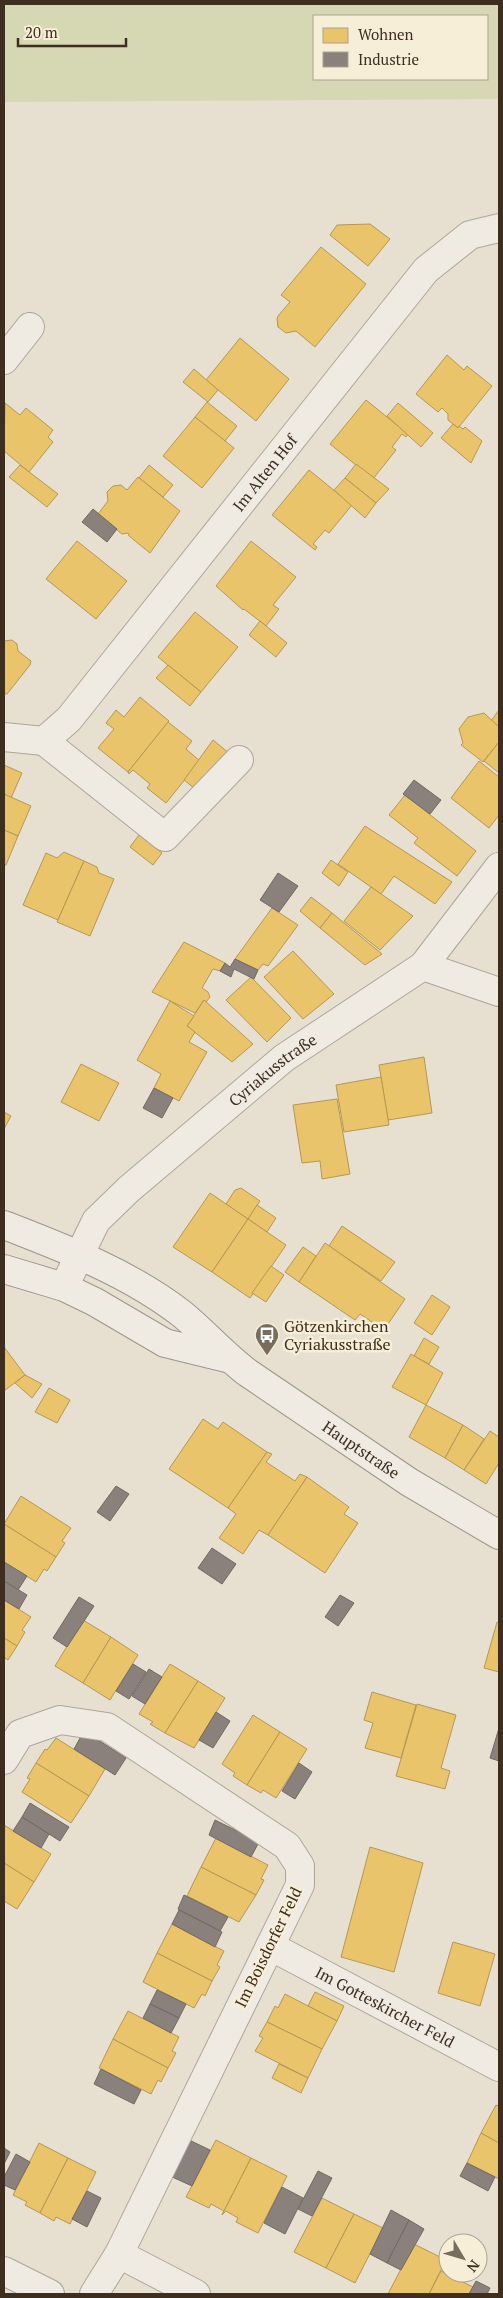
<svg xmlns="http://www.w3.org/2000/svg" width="503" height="2298" font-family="'PT Serif',serif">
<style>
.green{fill:#d6d7b3;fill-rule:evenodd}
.homes{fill:#e9c46a;stroke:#b59754}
.industry{fill:#8a817c;stroke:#736860}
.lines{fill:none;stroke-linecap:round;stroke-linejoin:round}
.minor-casing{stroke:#ada599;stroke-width:30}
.secondary-casing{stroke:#9c958a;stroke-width:30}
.minor{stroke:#efebe3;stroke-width:28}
.secondary{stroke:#efebe3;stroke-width:28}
.labels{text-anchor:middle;stroke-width:5;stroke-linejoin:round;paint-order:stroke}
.street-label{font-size:16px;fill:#3d2e20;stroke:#f7eed8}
.poi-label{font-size:16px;fill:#3d2e20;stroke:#f7eed8;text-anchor:start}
</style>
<rect width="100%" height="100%" fill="#e7e0d1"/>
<!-- green -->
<path class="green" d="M4,4H499V99L4,102ZM314,16H487V79H314Z"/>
<!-- homes -->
<g class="homes">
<polygon points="370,224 390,239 368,266 330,235 337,225"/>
<polygon points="321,247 366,284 315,347 296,331 286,333 278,327 277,319 278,316 290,302 281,295"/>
<polygon points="240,338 289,379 256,421 206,380"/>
<polygon points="447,355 464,370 467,366 492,386 458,428 448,420 448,414 442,408 438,412 416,394"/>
<polygon points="194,369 218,390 208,402 183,382"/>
<polygon points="366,400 408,434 406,437 402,434 392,447 396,450 373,479 330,444"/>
<polygon points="207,402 237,426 225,441 195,417"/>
<polygon points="5,403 20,415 26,408 53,430 48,437 53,442 29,472 4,451"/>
<polygon points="398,403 433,433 421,447 387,416"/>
<polygon points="195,417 234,448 202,488 163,456"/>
<polygon points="453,424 458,428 459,426 463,429 465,427 482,441 471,463 441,438"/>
<polygon points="356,464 389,489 376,503 345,478"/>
<polygon points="20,465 58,494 47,507 9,477"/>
<polygon points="149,465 173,485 163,497 139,478"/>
<polygon points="309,470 352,505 329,533 325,530 313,544 317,547 315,550 272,515"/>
<polygon points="138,477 180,511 150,553 129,536 128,533 122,534 98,514 108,501 107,492 113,486 121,485 127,490"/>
<polygon points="345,478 376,503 365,518 334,490"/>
<polygon points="77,541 127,581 96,619 46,579"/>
<polygon points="251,541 296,577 273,605 279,609 266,626 244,609 243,610 216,586"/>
<polygon points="195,612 238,647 201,692 158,657"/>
<polygon points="260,621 287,643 276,657 249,635"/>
<polygon points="12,640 17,644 18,651 31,661 30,665 7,694 4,694 4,641"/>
<polygon points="168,665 201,692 190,706 156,678"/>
<polygon points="140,697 169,721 128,772 98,748 114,729 106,723 116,710 124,717"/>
<polygon points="499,710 499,727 491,721"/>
<polygon points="484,713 499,727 499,742 483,762 461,745 463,743 459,729 468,717"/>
<polygon points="168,722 192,741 186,749 200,761 166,803 147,788 150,784 133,770 129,774 128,772"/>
<polygon points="213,740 235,758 200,793 184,780"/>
<polygon points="499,742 499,773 484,761"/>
<polygon points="479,761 499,777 499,815 489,828 451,798"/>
<polygon points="4,765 22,773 11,798 4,794"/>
<polygon points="4,794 31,806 18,836 4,830"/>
<polygon points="405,795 476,851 457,876 414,843 418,838 389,815"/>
<polygon points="365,826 452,882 435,904 394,876 381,894 338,864"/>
<polygon points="4,830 18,836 6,865 4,865"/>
<polygon points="139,835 162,853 153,865 130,847"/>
<polygon points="64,852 84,861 58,920 23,905 46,853 57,858"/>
<polygon points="331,860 348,872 339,886 322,873"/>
<polygon points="84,861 97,867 99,873 114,879 90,936 57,922"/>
<polygon points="371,887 413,916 380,950 344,921"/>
<polygon points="311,897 332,913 320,928 300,911"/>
<polygon points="272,908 298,925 268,966 263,964 258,970 235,959"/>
<polygon points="332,913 382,954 365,965 320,928"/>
<polygon points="184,942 225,963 220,971 213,969 202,988 208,992 210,997 206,1002 204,1000 195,1013 152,992"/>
<polygon points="293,951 334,994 303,1019 264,977"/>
<polygon points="251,977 291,1018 267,1042 226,1000"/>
<polygon points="204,1000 253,1044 232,1062 187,1026"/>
<polygon points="170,1001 194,1016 187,1026 195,1032 189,1042 207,1052 179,1101 154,1088 161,1074 137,1060"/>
<polygon points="424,1057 432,1113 388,1120 379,1065"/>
<polygon points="81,1064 119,1083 99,1121 61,1102"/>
<polygon points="381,1077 389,1125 344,1132 336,1085"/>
<polygon points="337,1099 350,1174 322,1179 320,1161 302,1163 293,1105"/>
<polygon points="4,1112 11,1116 4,1129"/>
<polygon points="241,1188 260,1201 248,1219 226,1204 235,1190"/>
<polygon points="210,1193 248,1219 212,1272 173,1247"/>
<polygon points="257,1205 276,1218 267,1232 248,1219"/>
<polygon points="248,1219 286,1245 250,1298 212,1272"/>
<polygon points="342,1226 395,1262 381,1281 329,1246"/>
<polygon points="325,1243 405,1299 384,1330 360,1314 355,1320 299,1282"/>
<polygon points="303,1247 316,1256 299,1282 285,1272"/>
<polygon points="271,1266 284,1275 266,1302 252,1293"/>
<polygon points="432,1295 450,1307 432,1335 414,1323"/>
<polygon points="424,1338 439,1347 429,1364 414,1356"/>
<polygon points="4,1347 25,1375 4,1391"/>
<polygon points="411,1354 443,1373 426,1405 392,1387"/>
<polygon points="25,1375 42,1384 32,1398 15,1383"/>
<polygon points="49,1388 70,1400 57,1423 35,1412"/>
<polygon points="426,1405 463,1425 445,1458 409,1437"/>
<polygon points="203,1419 218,1429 223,1422 267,1452 228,1508 169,1469"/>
<polygon points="463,1425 484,1439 464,1470 445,1458"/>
<polygon points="490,1431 499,1437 499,1463 486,1484 464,1470"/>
<polygon points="267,1452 272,1454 266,1462 295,1481 300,1474 307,1477 268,1535 259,1530 243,1554 219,1538 236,1514 228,1508"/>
<polygon points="307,1477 349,1507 344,1514 358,1523 325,1573 268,1535"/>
<polygon points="21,1496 71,1528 62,1541 65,1543 56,1557 4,1524"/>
<polygon points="4,1524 56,1557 47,1571 44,1569 36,1582 4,1562"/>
<polygon points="4,1600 31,1617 22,1630 25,1632 17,1646 4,1638"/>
<polygon points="83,1620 111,1637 83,1683 55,1666"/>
<polygon points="497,1622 499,1622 499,1672 484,1668"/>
<polygon points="111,1637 138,1655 110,1700 83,1683"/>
<polygon points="4,1638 17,1646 8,1660 5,1658 4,1660"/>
<polygon points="170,1664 198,1681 165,1733 150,1724 153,1722 139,1714"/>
<polygon points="198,1681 225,1698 194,1748 165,1733"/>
<polygon points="372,1692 416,1705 401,1758 365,1748 373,1723 364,1720"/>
<polygon points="417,1704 456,1715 441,1768 450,1771 445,1789 396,1776"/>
<polygon points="253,1715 280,1732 247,1785 233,1776 235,1773 222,1764"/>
<polygon points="280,1732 307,1749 276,1798 263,1790 261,1793 247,1785"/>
<polygon points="56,1738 105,1769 89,1796 36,1763 45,1749 47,1750"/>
<polygon points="36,1763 89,1796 71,1823 22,1792 30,1779 27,1778"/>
<polygon points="4,1825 51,1854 34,1882 4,1863"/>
<polygon points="216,1838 268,1865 261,1879 264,1880 256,1895 201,1867"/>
<polygon points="370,1847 423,1863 394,1972 341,1957"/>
<polygon points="4,1863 34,1882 17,1909 4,1901"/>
<polygon points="201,1867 256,1895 239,1922 187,1896"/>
<polygon points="172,1924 224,1951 217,1965 220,1967 212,1981 157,1953"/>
<polygon points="453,1942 495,1954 480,2006 438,1993"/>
<polygon points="157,1953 212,1981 205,1996 202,1994 194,2008 143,1982"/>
<polygon points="315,1992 344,2006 337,2021 308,2006"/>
<polygon points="285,1994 337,2021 322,2049 267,2022 275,2006 278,2008"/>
<polygon points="128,2011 179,2037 172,2051 176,2053 168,2068 113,2039"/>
<polygon points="267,2022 322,2049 308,2078 255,2051 263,2038 259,2036"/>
<polygon points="113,2039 168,2068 161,2082 158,2080 151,2094 99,2068"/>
<polygon points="279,2064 308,2078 301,2093 272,2078"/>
<polygon points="496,2105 499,2106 499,2143 481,2133"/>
<polygon points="481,2133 499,2143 499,2179 467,2163"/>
<polygon points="216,2140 251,2158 222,2215 224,2211 211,2204 209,2208 186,2197"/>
<polygon points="39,2143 68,2158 40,2213 25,2205 27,2202 13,2195"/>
<polygon points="68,2158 96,2172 70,2224 56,2217 54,2221 40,2213"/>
<polygon points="251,2158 287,2176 258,2233 236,2222 238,2218 226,2211 222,2215"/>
<polygon points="322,2198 354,2214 326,2268 294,2252"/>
<polygon points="354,2214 383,2228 355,2283 326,2268"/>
<polygon points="414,2244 446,2260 429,2294 388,2294"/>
<polygon points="441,2271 473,2287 469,2294 429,2294"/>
</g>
<!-- industry -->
<g class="industry">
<polygon points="93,509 117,529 107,542 82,522"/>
<polygon points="414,780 441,800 430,814 403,794"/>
<polygon points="278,873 298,886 279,912 260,900"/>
<polygon points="235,959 258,970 254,979 234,969 231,977 220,971 225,963 230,967"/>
<polygon points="154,1088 173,1098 162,1118 143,1108"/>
<polygon points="116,1486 129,1494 110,1521 97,1512"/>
<polygon points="212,1548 236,1564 222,1584 198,1568"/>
<polygon points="4,1562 27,1576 18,1590 4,1581"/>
<polygon points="4,1581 27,1595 19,1609 4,1600"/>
<polygon points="340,1595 354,1603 338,1626 325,1617"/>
<polygon points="79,1597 94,1606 67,1647 53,1638"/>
<polygon points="133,1664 146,1672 129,1699 116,1691"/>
<polygon points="149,1669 162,1677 145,1704 132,1696"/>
<polygon points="216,1712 230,1721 213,1748 199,1740"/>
<polygon points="499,1728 499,1761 490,1758"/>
<polygon points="84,1731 126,1758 115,1775 74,1749"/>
<polygon points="299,1763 312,1772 295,1799 282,1791"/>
<polygon points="30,1803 69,1827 60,1841 22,1817"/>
<polygon points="22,1817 49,1834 41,1848 13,1831"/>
<polygon points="215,1820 259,1842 251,1857 209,1835"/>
<polygon points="184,1895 228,1917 220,1931 178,1909"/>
<polygon points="179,1910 222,1932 215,1947 172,1924"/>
<polygon points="157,1990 186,2004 179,2018 150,2004"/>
<polygon points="150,2004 179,2018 171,2033 143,2018"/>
<polygon points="101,2069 141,2090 134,2104 94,2084"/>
<polygon points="189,2140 210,2150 192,2186 170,2176"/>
<polygon points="4,2148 10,2152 4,2164"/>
<polygon points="16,2154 30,2162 15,2190 4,2185 4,2177"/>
<polygon points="467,2163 495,2177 488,2191 460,2176"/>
<polygon points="318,2171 332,2178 312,2216 298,2209"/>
<polygon points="282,2187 303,2198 285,2234 264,2223"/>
<polygon points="87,2191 101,2198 87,2227 72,2219"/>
<polygon points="391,2210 409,2220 387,2263 370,2254"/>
<polygon points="409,2220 424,2229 401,2270 387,2263"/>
<polygon points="476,2281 490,2288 487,2294 469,2294"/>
</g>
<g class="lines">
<!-- minor casing -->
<g class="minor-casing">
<g id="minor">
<polyline points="4,360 30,327"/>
<path id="s1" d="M4,737L44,741L69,719L426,270L470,235L499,228"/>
<polyline points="44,741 165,837 239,760"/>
<polyline points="423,966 499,992"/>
<path id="s2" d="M64,1287L96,1221L129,1189L284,1058L423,966L499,867"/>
<polyline points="4,1760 20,1734 60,1720 107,1727 287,1846 300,1866 300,1885 119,2254 94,2294"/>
<path id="s3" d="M270,1946L499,2067"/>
<polyline points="119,2254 196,2294"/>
<polyline points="4,2271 50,2294"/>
</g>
</g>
<!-- secondary casing -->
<g class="secondary-casing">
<g id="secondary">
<path id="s4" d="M4,1225C66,1249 129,1273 182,1314C205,1333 224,1355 248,1373L409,1482L499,1535"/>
<polyline points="4,1269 64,1287 95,1302 165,1343 226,1358"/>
</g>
</g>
<!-- minor -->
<use href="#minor" class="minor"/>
<!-- secondary -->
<use href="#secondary" class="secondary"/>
</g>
<!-- icons -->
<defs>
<g id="bus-pin" transform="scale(1.25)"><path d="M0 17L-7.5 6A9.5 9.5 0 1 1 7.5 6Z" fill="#786c5e" stroke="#f7eed8"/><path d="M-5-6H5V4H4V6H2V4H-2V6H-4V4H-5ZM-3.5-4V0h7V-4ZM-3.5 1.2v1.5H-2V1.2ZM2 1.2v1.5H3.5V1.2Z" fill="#fff"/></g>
</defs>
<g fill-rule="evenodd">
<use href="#bus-pin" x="267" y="1335"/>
</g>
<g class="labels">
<!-- street labels -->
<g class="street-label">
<text dy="6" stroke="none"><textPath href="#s1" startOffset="388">Im Alten Hof</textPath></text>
<text dy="6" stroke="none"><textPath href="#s2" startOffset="306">Cyriakusstraße</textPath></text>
<text dy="6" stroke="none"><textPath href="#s4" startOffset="425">Hauptstraße</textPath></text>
<text transform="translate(268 1947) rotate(-64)" y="6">Im Boisdorfer Feld</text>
<text dy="6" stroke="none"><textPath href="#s3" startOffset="130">Im Gotteskircher Feld</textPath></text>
</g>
<!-- poi labels -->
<g class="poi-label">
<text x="284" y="1332">Götzenkirchen<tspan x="284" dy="18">Cyriakusstraße</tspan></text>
</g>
</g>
<!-- border -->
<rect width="503" height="2298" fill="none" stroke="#3d2e20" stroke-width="10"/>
<!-- legend -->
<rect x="313" y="15" width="175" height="65" fill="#f7eed8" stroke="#ada18e"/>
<rect x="323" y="28" width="25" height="15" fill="#e9c46a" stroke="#ada18e"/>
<text x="358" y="40" font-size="15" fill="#3d2e20">Wohnen</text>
<rect x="323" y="52" width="25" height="15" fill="#8a817c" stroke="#ada18e"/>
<text x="358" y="65" font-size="15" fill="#3d2e20">Industrie</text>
<!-- north arrow -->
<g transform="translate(463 2258) rotate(128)"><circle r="24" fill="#f7eed8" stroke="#ada18e"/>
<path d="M0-4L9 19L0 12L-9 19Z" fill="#786c5e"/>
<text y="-8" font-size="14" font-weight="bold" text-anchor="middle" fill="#3d2e20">N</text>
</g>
<!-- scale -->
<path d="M18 38v8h108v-8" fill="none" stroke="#3d2e20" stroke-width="2.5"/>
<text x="25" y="38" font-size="15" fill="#3d2e20" stroke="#f7eed8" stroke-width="4" paint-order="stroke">20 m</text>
</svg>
